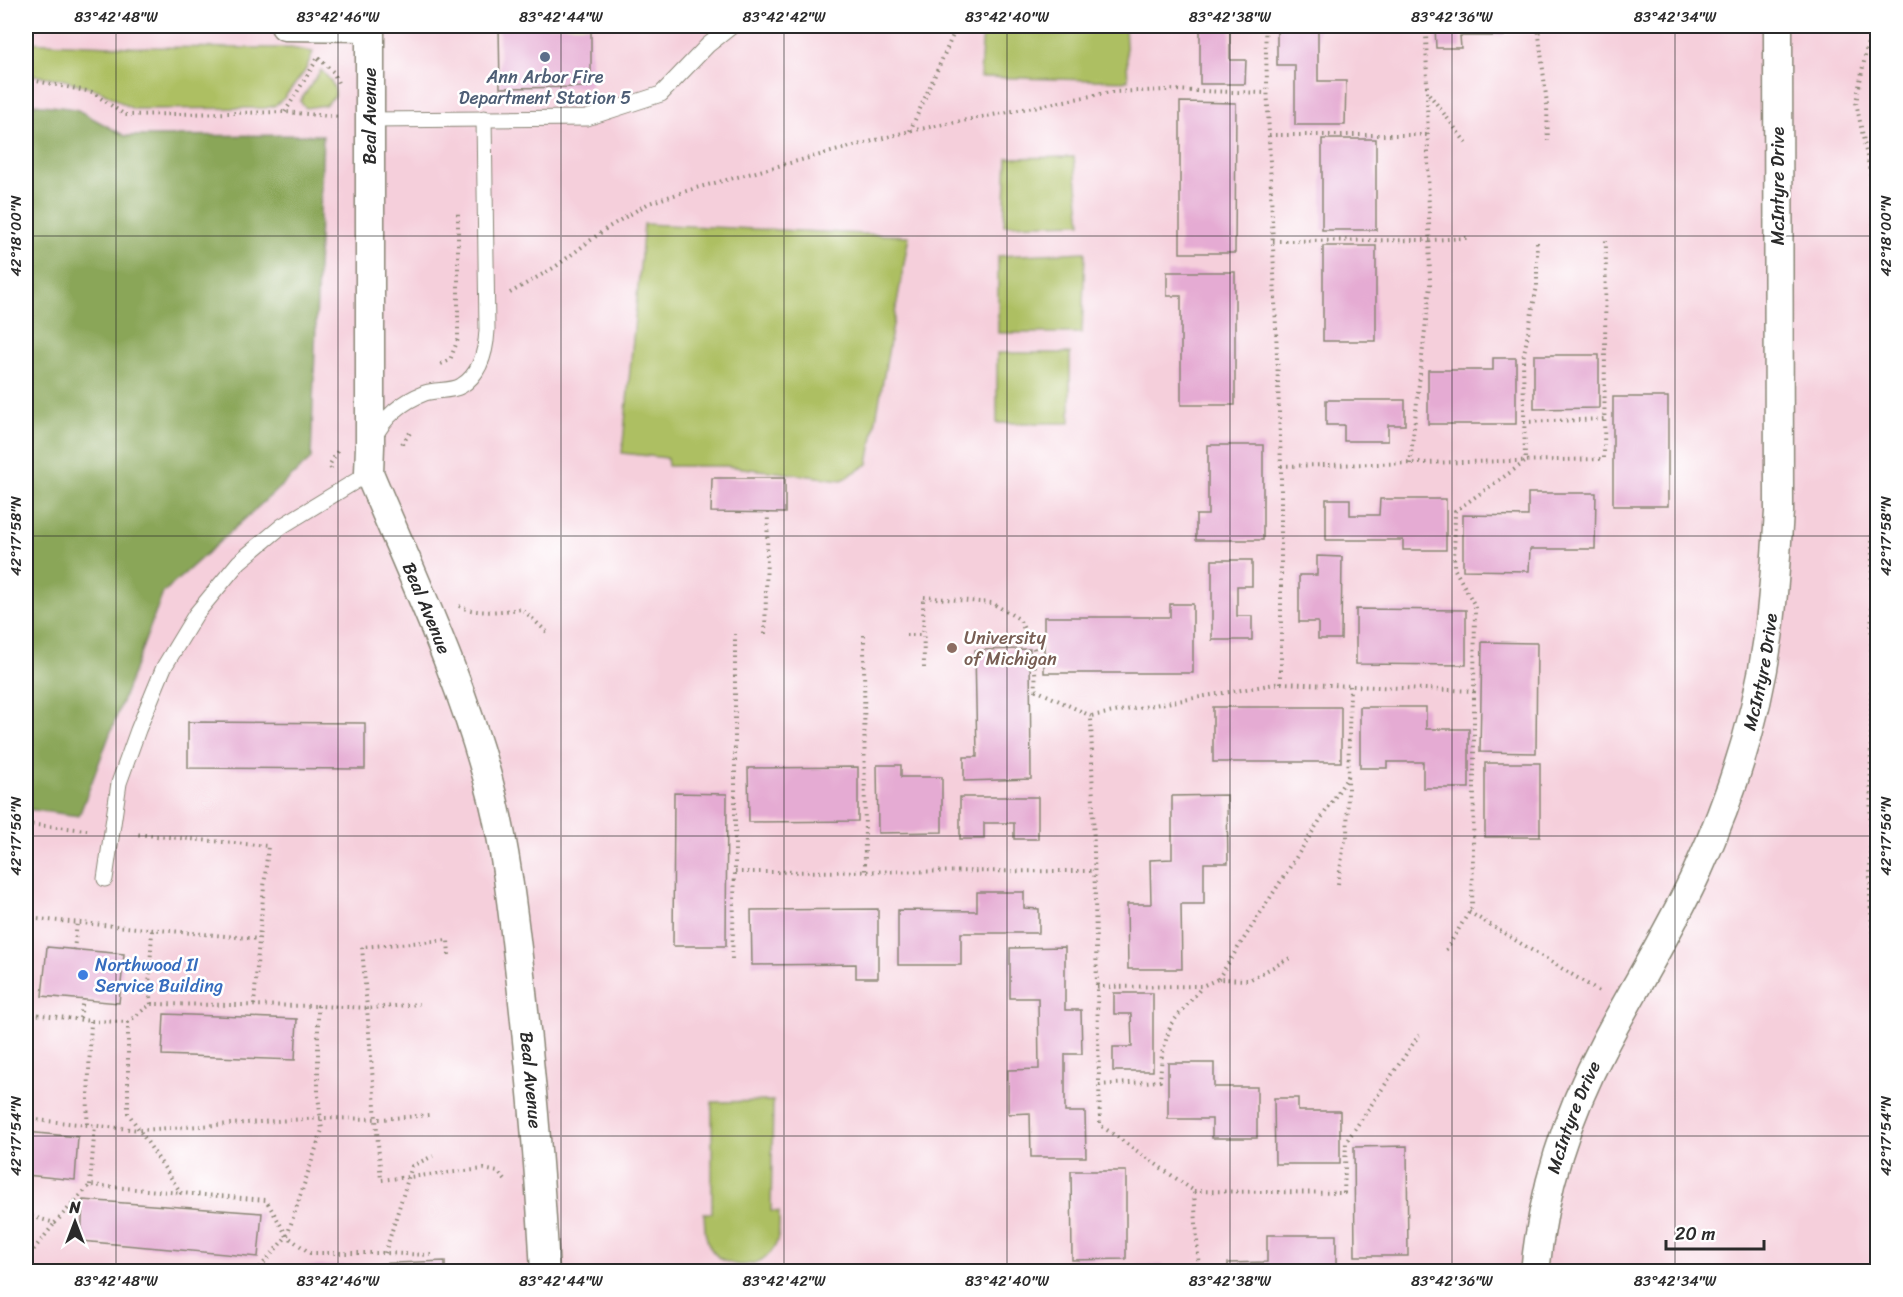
<svg xmlns="http://www.w3.org/2000/svg" width="1903" height="1297" font-family="Sriracha,sans-serif">
<style>
.built{fill:#f5cfdb}
.green{fill:#adbf62;stroke:#6c7546;stroke-width:1.5}
.forest{fill:#8aa658;stroke:#5a6842;stroke-width:1.5}
.building{fill:#e5abd3}
.lines{fill:none;stroke-linecap:round;stroke-linejoin:round}
.service-casing{stroke:#8a8676;stroke-width:17}
.minor-casing{stroke:#8a8676;stroke-width:31}
.path{stroke:#8a8676;stroke-width:4;stroke-dasharray:1.5 4.5;stroke-linecap:butt}
.service{stroke:#fff;stroke-width:15}
.minor{stroke:#fff;stroke-width:28}
.ticks{fill:none;stroke:#2b2b2b;stroke-width:1.5;stroke-opacity:0.45}
.service-dot{fill:#5c6f8a;stroke:#fff;stroke-width:2}
.education-dot{fill:#8d6e63;stroke:#fff;stroke-width:2}
.shop-dot{fill:#3f7fe0;stroke:#fff;stroke-width:2}
.labels{text-anchor:middle;stroke-width:5;stroke-linejoin:round;paint-order:stroke}
.service-label{font-size:18px;fill:#4e5e75;stroke:#fff}
.street-label{font-size:18px;fill:#2b2b2b;stroke:#fff}
.education-label{font-size:18px;fill:#785e54;stroke:#fff;text-anchor:start}
.shop-label{font-size:18px;fill:#366cbe;stroke:#fff;text-anchor:start}
.neatline{fill:none;stroke:#2b2b2b;stroke-width:2}
.ticks-label{font-size:15px;text-anchor:middle;fill:#2b2b2b}
</style>
<rect width="100%" height="100%" fill="#fff"/>
<filter id="ink" filterUnits="userSpaceOnUse"><feTurbulence type="fractalNoise" baseFrequency=".0167" numOctaves="2"/><feDisplacementMap in="SourceGraphic" scale="12" xChannelSelector="R" yChannelSelector="G"/><feConvolveMatrix kernelMatrix="1 2 1 2 8 2 1 2 1" color-interpolation-filters="sRGB"/></filter>
<filter id="wash" filterUnits="userSpaceOnUse"><feTurbulence type="fractalNoise" baseFrequency=".008" numOctaves="4" result="noise"/><feDisplacementMap in="SourceGraphic" scale="24" xChannelSelector="R" yChannelSelector="G"/><feGaussianBlur stdDeviation="1.35" result="paint"/><feColorMatrix in="noise" values="0 0 0 0 0 0 0 0 0 0 0 0 0 0 0 0 0 1.4 0 .05"/><feComposite in="paint" operator="in"/></filter>
<g filter="url(#wash)">
<rect width="100%" height="100%" fill="#e8e2c0"/>
<!-- built -->
<rect class="built" x="26" y="26" width="1851" height="1245"/>
<!-- green -->
<g class="green">
<polygon points="983,26 1125,26 1128,81 980,77"/>
<polygon points="26,42 131,47 291,48 313,52 305,71 284,98 274,106 265,108 133,109 101,91 61,79 26,74"/>
<path d="M321,70C328,78 336,84 335,96L325,105L306,108L300,101Z"/>
<polygon points="1074,157 1081,223 1004,225 1007,158"/>
<polygon points="644,224 909,236 868,464 842,480 726,466 668,466 667,458 622,453"/>
<polygon points="1085,252 1082,333 998,333 998,256"/>
<rect x="997" y="353" width="73" height="70"/>
<path d="M773,1101L771,1211L779,1212C779,1222 780,1234 776,1244C765,1270 726,1272 711,1249C704,1238 705,1225 704,1213H712V1102Z"/>
</g>
<!-- forest -->
<polygon class="forest" points="26,103 76,109 125,136 323,135 311,459 163,593 79,816 26,809"/>
<g id="blocks">
<!-- building -->
<g class="building">
<polygon points="499,26 591,26 591,87 500,88"/>
<polygon points="1200,26 1246,26 1246,28 1230,28 1230,60 1246,60 1245,84 1200,84"/>
<polygon points="1277,26 1318,26 1318,81 1346,81 1345,125 1295,125 1295,65 1277,65"/>
<rect x="1374" y="26" width="45" height="6"/>
<polygon points="1435,26 1503,26 1504,36 1460,36 1461,48 1436,48"/>
<polygon points="1180,102 1236,103 1235,253 1180,253"/>
<rect x="1322" y="139" width="54" height="91"/>
<rect x="1323" y="246" width="53" height="95"/>
<polygon points="1167,272 1235,272 1235,405 1181,405 1181,296 1167,296"/>
<polygon points="1534,355 1599,355 1599,408 1534,409"/>
<polygon points="1493,358 1516,358 1516,424 1428,424 1428,370 1493,370"/>
<rect x="1613" y="397" width="55" height="109"/>
<polygon points="1326,400 1405,400 1405,425 1388,425 1388,441 1344,441 1344,425 1326,425"/>
<polygon points="1208,445 1263,445 1263,540 1196,540 1196,515 1208,515"/>
<polygon points="712,478 785,478 785,513 711,512"/>
<polygon points="1528,493 1596,493 1595,549 1530,549 1529,571 1463,570 1463,515 1528,516"/>
<polygon points="1326,499 1350,499 1350,515 1379,515 1380,499 1446,499 1446,550 1403,550 1403,540 1326,540"/>
<polygon points="1317,556 1342,557 1341,639 1318,639 1318,622 1299,622 1299,575 1317,575"/>
<polygon points="1212,560 1252,560 1252,586 1237,586 1237,616 1252,616 1252,640 1212,640"/>
<polygon points="1170,604 1193,604 1193,673 1044,673 1044,617 1170,617"/>
<polygon points="1356,609 1466,610 1466,665 1356,664"/>
<polygon points="1482,642 1537,643 1536,753 1480,752"/>
<polygon points="1030,649 1031,779 964,781 964,757 977,757 975,650"/>
<rect x="1213" y="707" width="128" height="55"/>
<polygon points="1360,707 1426,707 1426,729 1469,729 1469,788 1423,788 1423,762 1387,762 1387,768 1360,768"/>
<polygon points="188,722 365,723 365,769 188,768"/>
<rect x="1485" y="763" width="55" height="74"/>
<polygon points="877,765 901,765 901,777 942,777 942,832 878,833"/>
<polygon points="858,767 858,821 749,822 748,768"/>
<polygon points="674,793 727,794 726,946 673,946"/>
<polygon points="1227,795 1228,863 1204,863 1204,904 1181,904 1182,969 1128,969 1127,904 1151,904 1150,860 1172,859 1172,796"/>
<polygon points="960,797 1038,797 1038,839 1014,839 1014,823 984,823 984,839 960,839"/>
<polygon points="977,892 1024,892 1024,908 1039,909 1039,933 961,933 961,965 898,965 898,910 977,911"/>
<polygon points="878,909 878,978 856,978 856,964 752,965 751,910"/>
<polygon points="47,947 124,954 119,1003 42,996"/>
<polygon points="1065,947 1065,1010 1081,1010 1082,1054 1065,1054 1065,1112 1085,1112 1086,1157 1031,1157 1030,1113 1008,1114 1008,1070 1039,1069 1038,998 1010,998 1010,948"/>
<polygon points="1114,993 1153,993 1153,1071 1113,1071 1113,1047 1132,1047 1131,1014 1114,1014"/>
<polygon points="164,1014 297,1019 295,1060 162,1055"/>
<polygon points="1168,1063 1214,1063 1214,1087 1257,1087 1257,1138 1212,1138 1212,1119 1168,1119"/>
<polygon points="1274,1098 1298,1098 1298,1111 1340,1111 1340,1164 1275,1164"/>
<polygon points="26,1132 78,1137 75,1180 26,1175"/>
<polygon points="1407,1146 1408,1256 1355,1256 1354,1147"/>
<polygon points="1071,1171 1126,1171 1126,1259 1072,1260"/>
<polygon points="83,1200 262,1213 258,1257 81,1241"/>
<polygon points="1267,1235 1336,1235 1336,1272 1228,1272 1228,1263 1267,1262"/>
<polygon points="445,1261 445,1272 270,1272 270,1268"/>
<rect x="1138" y="1265" width="25" height="7"/>
</g>
</g>
</g>
<g filter="url(#ink)">
<use href="#blocks" fill-opacity="0" stroke="#8a8676" stroke-width="1.5"/>
<g class="lines">
<!-- service casing -->
<g class="service-casing">
<g id="service">
<polyline points="370,120 587,118 661,94 708,45 732,26"/>
<path d="M374,438C385,416 401,402 425,393C436,389 450,392 461,386C481,374 486,350 487,330L484,118"/>
<polyline points="105,879 119,783 138,730 164,667 196,614 239,562 282,526 369,473"/>
</g>
</g>
<!-- minor casing -->
<g class="minor-casing">
<g id="minor">
<polyline points="285,26 370,27"/>
<path id="s1" d="M370,26V446L369,473C414,580 465,686 493,799C507,856 513,915 520,974C531,1073 540,1172 545,1272"/>
<path id="s2" d="M1535,1272C1543,1189 1566,1117 1605,1043C1635,986 1670,931 1697,872C1731,798 1757,718 1768,638C1774,596 1776,554 1779,512L1778,26"/>
</g>
</g>
<!-- path -->
<g class="path">
<polyline points="1538,26 1547,105 1548,144"/>
<polyline points="1871,26 1856,102 1874,191"/>
<polyline points="319,58 334,73 338,83"/>
<polyline points="26,79 92,92 125,115 285,112 340,117"/>
<polyline points="1429,94 1467,144"/>
<polyline points="285,112 319,56"/>
<polyline points="910,131 957,26"/>
<polyline points="1269,135 1429,135"/>
<polyline points="1878,191 1874,191 1870,898 1875,966 1878,974"/>
<polyline points="1273,241 1430,240 1467,238"/>
<polyline points="510,293 555,267 607,228 649,203 696,188 910,131 1111,92 1168,90 1267,93"/>
<polyline points="441,364 450,360 458,339 458,213"/>
<polyline points="1524,422 1605,419"/>
<polyline points="402,444 412,430"/>
<polyline points="1410,464 1430,285 1426,26"/>
<polyline points="1281,466 1604,459 1606,238"/>
<polyline points="331,469 330,464 339,449"/>
<path d="M459,606C477,615 502,611 522,609L548,633"/>
<polyline points="765,634 768,512"/>
<polyline points="864,635 865,872"/>
<polyline points="906,635 923,635"/>
<polyline points="924,668 923,597 992,603 1019,619 1034,649 1036,690 1091,716"/>
<polyline points="1281,683 1474,691 1475,606 1454,568 1455,511 1525,462 1523,359 1537,286 1537,238"/>
<polyline points="26,824 87,830"/>
<polyline points="735,872 1094,871"/>
<polyline points="1338,884 1344,843 1347,838 1350,686"/>
<polyline points="1469,912 1599,991"/>
<polyline points="26,918 259,939 268,846 134,834"/>
<polyline points="26,942 29,913"/>
<polyline points="74,950 77,923"/>
<polyline points="1446,950 1472,907 1474,791 1474,691"/>
<polyline points="449,955 448,940 362,947 381,1180 484,1169 498,1172 506,1181"/>
<polyline points="732,959 735,872 735,634"/>
<polyline points="1218,979 1349,775"/>
<polyline points="1097,987 1202,986 1218,979 1249,980 1292,957"/>
<polyline points="151,1004 149,989 152,930"/>
<polyline points="254,1005 259,940"/>
<polyline points="26,1013 91,1021 128,1022 151,1004 318,1006"/>
<polyline points="80,1018 83,999"/>
<polyline points="128,1022 128,1113 181,1193 266,1200 287,1236 310,1253 385,1253 431,1255"/>
<polyline points="1099,1085 1160,1081 1162,1053 1171,1024 1202,987"/>
<polyline points="26,1119 140,1130 321,1118 381,1119 429,1115"/>
<polyline points="87,1124 91,1021"/>
<polyline points="90,1185 95,1125"/>
<polyline points="1194,1191 1344,1193 1346,1142 1419,1035"/>
<polyline points="26,1215 55,1223 90,1185 181,1193"/>
<polyline points="385,1253 412,1166 433,1156"/>
<polyline points="26,1259 55,1223"/>
<polyline points="256,1272 287,1236 322,1130 318,1095 318,1006 372,1008 419,1004"/>
<polyline points="1199,1272 1194,1191 1100,1125 1091,716 1281,683 1281,466 1265,26"/>
</g>
<!-- service -->
<use href="#service" class="service"/>
<!-- minor -->
<use href="#minor" class="minor"/>
</g>
</g>
<!-- ticks -->
<path class="ticks" d="M116,26V1272M338,26V1272M561,26V1272M784,26V1272M1007,26V1272M1230,26V1272M1452,26V1272M1675,26V1272M26,236H1878M26,536H1878M26,836H1878M26,1136H1878"/>
<!-- markers -->
<circle class="service-dot" cx="545" cy="57" r="6"/>
<circle class="education-dot" cx="952" cy="648" r="6"/>
<circle class="shop-dot" cx="83" cy="975" r="6"/>
<g class="labels">
<!-- service labels -->
<g class="service-label">
<text x="545" y="83">Ann Arbor Fire<tspan x="545" dy="21">Department Station 5</tspan></text>
</g>
<!-- street labels -->
<g class="street-label">
<text transform="translate(370 116) rotate(-90)" y="6">Beal Avenue</text>
<text transform="translate(1778 186) rotate(-90)" y="6">McIntyre Drive</text>
<text dy="6" stroke="none"><textPath href="#s1" startOffset="594">Beal Avenue</textPath></text>
<text dy="6" stroke="none"><textPath href="#s2" startOffset="646">McIntyre Drive</textPath></text>
<text dy="6" stroke="none"><textPath href="#s1" startOffset="1080">Beal Avenue</textPath></text>
<text dy="6" stroke="none"><textPath href="#s2" startOffset="160">McIntyre Drive</textPath></text>
</g>
<!-- education labels -->
<g class="education-label">
<text x="964" y="644">University<tspan x="964" dy="21">of Michigan</tspan></text>
</g>
<!-- shop labels -->
<g class="shop-label">
<text x="95" y="971">Northwood II<tspan x="95" dy="21">Service Building</tspan></text>
</g>
</g>
<!-- margin -->
<rect width="1903" height="1297" fill="none" stroke="#fff" stroke-width="66"/>
<!-- north arrow -->
<g transform="translate(75 1222)" stroke="#ffffff" stroke-width="4.5" paint-order="stroke">
<path d="M0-4.5L10 22L0 15L-10 22Z" fill="#2b2b2b"/>
<text y="-9" font-size="16" font-weight="bold" text-anchor="middle" fill="#2b2b2b">N</text>
</g>
<!-- scale -->
<path d="M1666 1240v9h98v-9" fill="none" stroke="#2b2b2b" stroke-width="3"/>
<text x="1675" y="1240" font-size="18" fill="#2b2b2b" stroke="#ffffff" stroke-width="4.5" paint-order="stroke">20 m</text>
<rect x="33" y="33" width="1837" height="1231" class="neatline"/>
<g class="ticks-label">
<text x="116" y="22">83°42'48"W</text>
<text x="338" y="22">83°42'46"W</text>
<text x="561" y="22">83°42'44"W</text>
<text x="784" y="22">83°42'42"W</text>
<text x="1007" y="22">83°42'40"W</text>
<text x="1230" y="22">83°42'38"W</text>
<text x="1452" y="22">83°42'36"W</text>
<text x="1675" y="22">83°42'34"W</text>
<text transform="translate(16 236) rotate(-90)" y="5">42°18'00"N</text>
<text transform="translate(1886 236) rotate(-90)" y="5">42°18'00"N</text>
<text transform="translate(16 536) rotate(-90)" y="5">42°17'58"N</text>
<text transform="translate(1886 536) rotate(-90)" y="5">42°17'58"N</text>
<text transform="translate(16 836) rotate(-90)" y="5">42°17'56"N</text>
<text transform="translate(1886 836) rotate(-90)" y="5">42°17'56"N</text>
<text transform="translate(16 1136) rotate(-90)" y="5">42°17'54"N</text>
<text transform="translate(1886 1136) rotate(-90)" y="5">42°17'54"N</text>
<text x="116" y="1286">83°42'48"W</text>
<text x="338" y="1286">83°42'46"W</text>
<text x="561" y="1286">83°42'44"W</text>
<text x="784" y="1286">83°42'42"W</text>
<text x="1007" y="1286">83°42'40"W</text>
<text x="1230" y="1286">83°42'38"W</text>
<text x="1452" y="1286">83°42'36"W</text>
<text x="1675" y="1286">83°42'34"W</text>
</g>
</svg>
